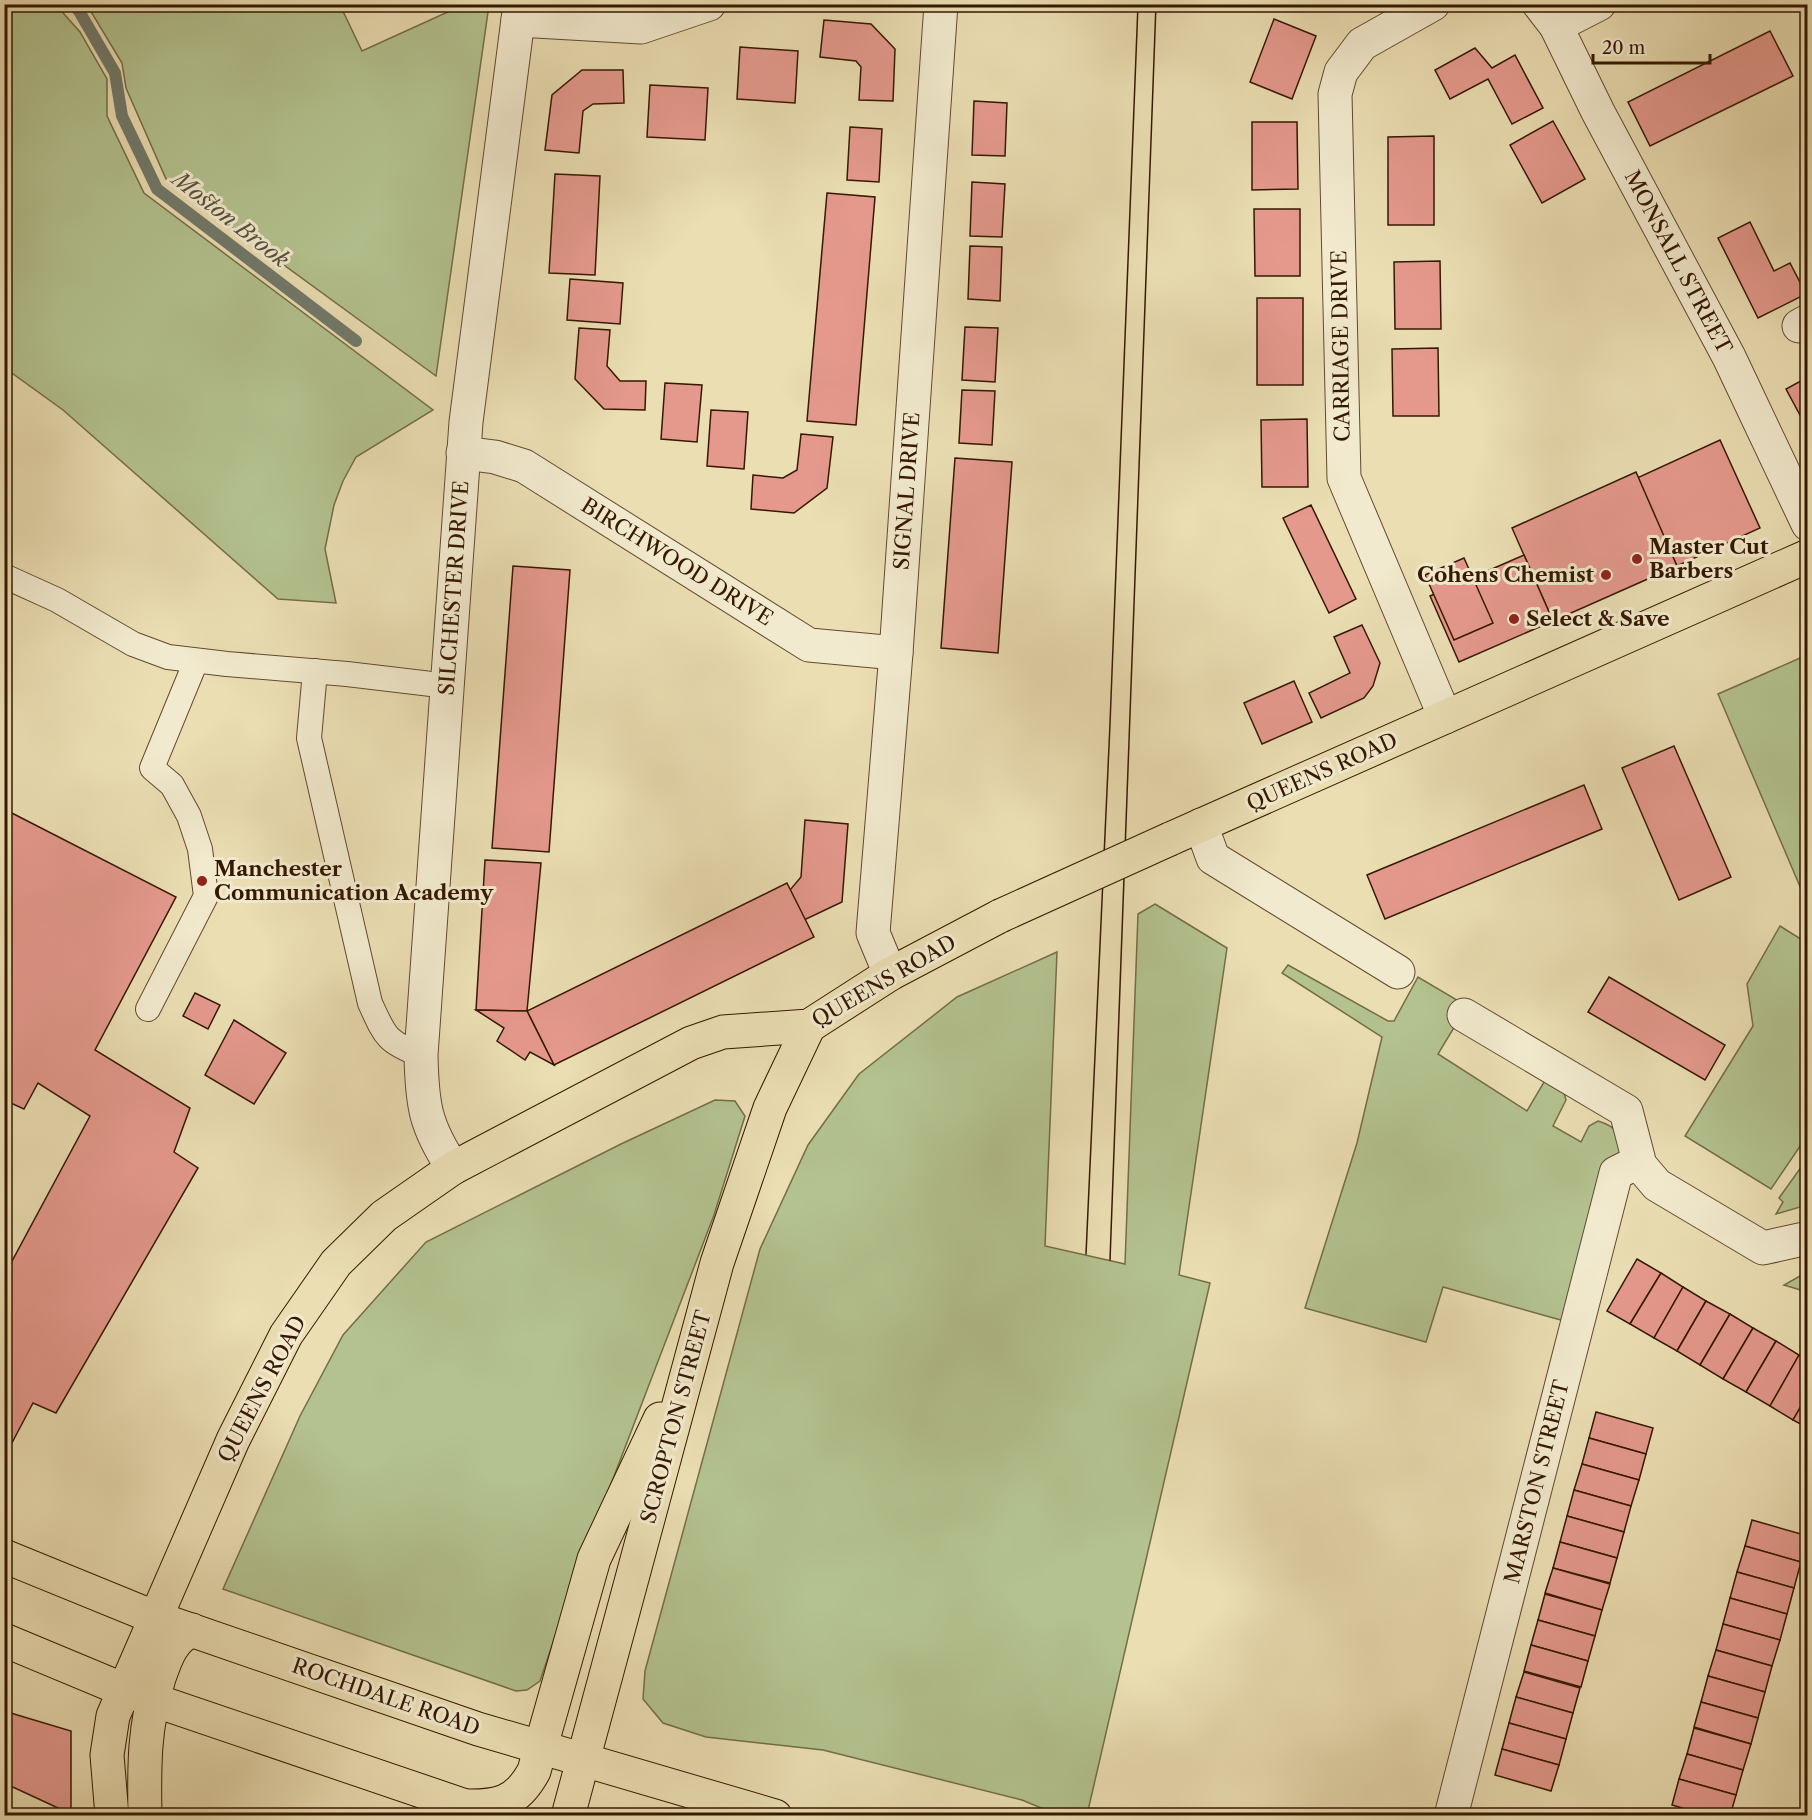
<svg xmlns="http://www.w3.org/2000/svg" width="1812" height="1820" font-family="'Libre Caslon Text',serif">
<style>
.green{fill:#b3c28f;stroke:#746d48;stroke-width:1.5}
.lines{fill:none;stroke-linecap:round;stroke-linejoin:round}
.stream{stroke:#717a6b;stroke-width:12}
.building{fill:#e5998d;stroke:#351800;stroke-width:1.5}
.lane-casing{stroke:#624a2d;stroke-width:26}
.street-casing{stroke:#624a2d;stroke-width:35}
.primary-casing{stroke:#351800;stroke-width:35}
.highway-casing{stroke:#351800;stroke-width:35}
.lane{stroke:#f2eace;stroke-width:24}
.street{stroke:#f2eace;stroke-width:33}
.primary{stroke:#ebdeb3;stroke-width:33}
.highway{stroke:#ebdeb3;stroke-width:33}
.tram{stroke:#351800;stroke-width:1.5}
.highway-bridge-casing{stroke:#351800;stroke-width:35;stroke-linecap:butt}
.highway-bridge{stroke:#ebdeb3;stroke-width:33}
.poi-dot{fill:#8f2418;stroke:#f2eace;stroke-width:2}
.labels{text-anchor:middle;stroke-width:6;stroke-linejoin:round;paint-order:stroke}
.street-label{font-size:21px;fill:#351800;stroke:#f2eace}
.poi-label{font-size:21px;font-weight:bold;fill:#351800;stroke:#f2eace;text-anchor:start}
.water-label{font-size:22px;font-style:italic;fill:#58513e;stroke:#f2eace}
</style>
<rect width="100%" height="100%" fill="#ebdeb3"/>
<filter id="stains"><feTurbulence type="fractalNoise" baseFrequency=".00333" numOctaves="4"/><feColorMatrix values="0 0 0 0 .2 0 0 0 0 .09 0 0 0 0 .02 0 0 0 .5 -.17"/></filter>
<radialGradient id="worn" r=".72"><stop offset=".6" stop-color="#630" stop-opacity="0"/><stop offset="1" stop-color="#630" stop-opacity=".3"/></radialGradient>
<!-- green -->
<g class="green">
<polygon points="5,4 56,5 80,32 107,79 107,116 144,193 433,410 356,457 343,481 334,505 325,549 336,603 278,599 63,410 5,368"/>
<polygon points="87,5 340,5 362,51 463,5 489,5 436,376 166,179 126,88 122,63"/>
<polygon points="1807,655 1807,903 1718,694"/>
<polygon points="1155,904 1227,948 1179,1275 1210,1283 1087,1815 1058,1815 1022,1800 823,1750 706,1737 663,1723 643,1699 645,1671 760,1249 808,1145 859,1074 957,997 1057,952 1045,1246 1125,1264 1138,914"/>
<polygon points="1780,926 1807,943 1807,1136 1771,1189 1685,1136 1753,1026 1747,984"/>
<path d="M1288,965L1388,1021H1394L1418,977L1467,1006L1438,1054L1527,1111L1544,1082L1549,1080L1563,1089L1566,1100L1553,1126L1581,1142L1589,1126L1598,1121C1622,1128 1621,1140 1625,1162L1568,1322L1443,1287L1426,1342L1305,1308L1357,1143L1382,1037L1282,973Z"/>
<polygon points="715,1100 735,1101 745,1116 714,1215 572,1586 540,1681 527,1690 516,1691 223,1589 300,1416 343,1335 426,1242 621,1144"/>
<polygon points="1807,1159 1807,1205 1776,1214 1783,1202 1779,1198"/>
<polygon points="1807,1272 1807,1292 1784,1285"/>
</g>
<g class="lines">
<!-- stream -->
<polyline class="stream" points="73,4 79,11 115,73 122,116 157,189 356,341"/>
</g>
<!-- building -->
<g class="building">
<polygon points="1274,19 1316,36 1292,99 1250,82"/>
<polygon points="824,20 871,24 895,49 893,101 859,100 861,67 856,61 820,57"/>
<polygon points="1770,31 1793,76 1650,146 1628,102"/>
<polygon points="740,47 798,51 795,103 737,99"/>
<polygon points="1475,48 1492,68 1515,55 1543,108 1512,124 1488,79 1450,99 1435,70"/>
<polygon points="582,70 623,70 624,103 593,104 583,111 579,153 545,150 552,95"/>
<polygon points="650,85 708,88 705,140 647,137"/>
<polygon points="974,101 1007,103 1005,156 972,155"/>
<polygon points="1553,121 1585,179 1542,203 1510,145"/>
<polygon points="1252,122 1297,122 1298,189 1252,190"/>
<polygon points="850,127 882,129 879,182 847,180"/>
<polygon points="1434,136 1434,225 1388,225 1388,137"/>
<polygon points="555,174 600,176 595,275 549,273"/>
<polygon points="972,182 1005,184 1002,237 970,236"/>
<polygon points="827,193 875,197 856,425 807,421"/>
<polygon points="1254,209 1300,209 1300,276 1255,276"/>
<polygon points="1750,222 1774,271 1790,263 1806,294 1758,318 1718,238"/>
<polygon points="970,246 1002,247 1000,301 968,299"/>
<polygon points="1440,261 1441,329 1395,329 1394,262"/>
<polygon points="570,279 623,283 620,324 567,320"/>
<rect x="1257" y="298" width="46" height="87"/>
<polygon points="965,327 998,328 995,382 962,380"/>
<polygon points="579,328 610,330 607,366 620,381 646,381 645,410 604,409 575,379"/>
<polygon points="1438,348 1439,416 1393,416 1392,349"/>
<polygon points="1808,377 1808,430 1786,389"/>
<polygon points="665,383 702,385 697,442 661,439"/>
<polygon points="962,390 995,391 992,445 959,443"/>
<polygon points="711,410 748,412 744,469 707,466"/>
<polygon points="1307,419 1308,487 1262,487 1261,420"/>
<polygon points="801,434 833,437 827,488 794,513 751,509 753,475 783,478 797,470"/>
<polygon points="1720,440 1760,528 1677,566 1637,478"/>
<polygon points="955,458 1012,462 998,653 941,648"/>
<polygon points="1636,472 1677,566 1553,621 1512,528"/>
<polygon points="1311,505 1356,599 1329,613 1283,518"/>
<polygon points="1524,555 1553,621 1459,662 1430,596"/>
<polygon points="1464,558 1493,623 1454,640 1425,575"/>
<polygon points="513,566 570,570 549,852 492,848"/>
<polygon points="1362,625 1380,663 1373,686 1364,698 1321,718 1309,693 1350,673 1334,637"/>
<polygon points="1294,681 1312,722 1262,744 1244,703"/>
<polygon points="1674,746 1731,877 1679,900 1622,768"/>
<polygon points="1584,785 1602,829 1385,919 1367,875"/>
<polygon points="4,809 176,897 95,1050 190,1108 174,1152 198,1168 56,1413 33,1403 4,1458 4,1276 90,1116 38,1083 24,1109 4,1100"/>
<polygon points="805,820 848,824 842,902 804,920 790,890 801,877"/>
<polygon points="485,860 541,863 527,1011 476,1010"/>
<polygon points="787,883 814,937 554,1065 527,1011"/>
<polygon points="1609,977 1725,1045 1705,1080 1588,1012"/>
<polygon points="195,993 220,1005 208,1029 183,1016"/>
<polygon points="476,1010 527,1011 554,1065 530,1052 525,1060 497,1041 504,1028"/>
<polygon points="234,1020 286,1053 254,1104 205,1075"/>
<polygon points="1637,1259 1661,1273 1630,1324 1607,1311"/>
<polygon points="1661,1273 1683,1287 1654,1338 1630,1324"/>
<polygon points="1683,1287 1706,1301 1677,1351 1654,1338"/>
<polygon points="1706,1301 1730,1314 1700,1365 1677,1351"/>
<polygon points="1730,1314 1753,1328 1723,1379 1700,1365"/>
<polygon points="1753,1328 1776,1341 1746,1392 1723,1379"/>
<polygon points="1776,1341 1799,1355 1770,1406 1746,1392"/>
<polygon points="1799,1355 1808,1360 1808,1394 1793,1420 1770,1406"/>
<polygon points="1808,1394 1808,1428 1793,1420"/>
<polygon points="1596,1412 1653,1428 1646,1454 1589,1438"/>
<polygon points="1589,1438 1646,1454 1639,1480 1582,1464"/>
<polygon points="1582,1464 1639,1480 1631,1506 1574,1490"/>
<polygon points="1574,1490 1631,1506 1624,1532 1567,1516"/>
<polygon points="1567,1516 1624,1532 1617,1558 1560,1542"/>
<polygon points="1752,1520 1808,1536 1801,1562 1745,1546"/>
<polygon points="1560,1542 1617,1558 1610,1583 1553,1568"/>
<polygon points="1745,1546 1801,1562 1794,1588 1737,1572"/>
<polygon points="1553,1568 1610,1584 1602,1610 1545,1593"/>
<polygon points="1737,1572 1794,1588 1787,1614 1730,1598"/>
<polygon points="1545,1594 1602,1610 1595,1636 1538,1620"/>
<polygon points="1730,1598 1787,1614 1780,1640 1723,1624"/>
<polygon points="1538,1620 1595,1636 1588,1661 1531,1645"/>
<polygon points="1723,1624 1780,1640 1772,1666 1716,1650"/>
<polygon points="1531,1645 1588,1661 1581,1687 1524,1671"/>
<polygon points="1716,1650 1772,1666 1765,1692 1708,1676"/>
<polygon points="1524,1672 1580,1688 1573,1713 1516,1697"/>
<polygon points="1708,1676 1765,1692 1758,1718 1701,1702"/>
<polygon points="1516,1697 1573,1713 1566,1739 1509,1723"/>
<polygon points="1701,1702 1758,1718 1751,1744 1694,1727"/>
<polygon points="4,1711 71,1731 71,1814 4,1783"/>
<polygon points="1509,1723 1566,1739 1559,1765 1502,1749"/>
<polygon points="1694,1728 1751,1744 1743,1770 1687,1754"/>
<polygon points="1502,1749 1559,1765 1551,1791 1495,1775"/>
<polygon points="1687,1754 1743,1770 1736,1795 1679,1779"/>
<polygon points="1679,1779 1736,1795 1730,1816 1709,1816 1672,1805"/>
</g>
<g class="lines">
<!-- lane casing -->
<g class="lane-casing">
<g id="lane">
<polyline points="4,576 57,600 133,644 168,657 227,664 347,674 448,686"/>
<path d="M315,671L309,738L370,1003C385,1036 386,1042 421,1055"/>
<polyline points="148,1009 206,896 200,849 189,816 172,785 152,768 196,661"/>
</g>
</g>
<!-- street casing -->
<g class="street-casing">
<g id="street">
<polyline points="1433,4 1362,44 1341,72 1335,94 1344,478 1445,717"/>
<polyline points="1539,4 1556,26 1598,112 1729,357 1808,524"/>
<polyline points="518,20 641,27 709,4"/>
<polyline points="1556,26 1599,4"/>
<polyline points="1799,326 1808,321"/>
<polyline points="463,453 495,457 524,466 809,645 896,653"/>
<polyline points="1201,825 1213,858 1398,972"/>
<polyline points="890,974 873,933 896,653 941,4"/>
<polyline points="1464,1015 1626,1111 1640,1165 1657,1185 1763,1248 1808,1238"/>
<path d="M453,1168C425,1126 422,1105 421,1055L466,422L520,4"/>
<polyline points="1451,1816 1616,1173 1628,1167 1640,1165"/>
</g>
</g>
<!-- primary casing -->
<g class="primary-casing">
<g id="primary">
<polyline points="4,1556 156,1618"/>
<polyline points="4,1640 124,1690"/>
</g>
</g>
<!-- highway casing -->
<g class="highway-casing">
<g id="highway">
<polyline points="1170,839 1808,556"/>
<polyline points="156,1618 478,1729 775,1816"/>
<polyline points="124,1690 483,1812"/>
<path d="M463,1806C498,1807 517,1803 534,1771L594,1559L660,1419"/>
<polyline points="112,1816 107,1755 113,1716 233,1440 286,1335 336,1263 384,1216 453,1168 691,1043 723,1032 809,1026 890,974 1000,916"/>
<path d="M145,1816C144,1765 144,1726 159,1678C166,1658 172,1639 192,1630"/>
<polyline points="568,1816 717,1263 770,1108 809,1026"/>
</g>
</g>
<!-- lane -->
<use href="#lane" class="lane"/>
<!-- street -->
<use href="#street" class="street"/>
<!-- primary -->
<use href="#primary" class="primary"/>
<!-- highway -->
<use href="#highway" class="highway"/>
<!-- tram -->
<g class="tram">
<polyline points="1086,1254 1110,724 1138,4"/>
<polyline points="1110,1260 1156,4"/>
</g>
<!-- highway-bridge casing -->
<g class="highway-bridge-casing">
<polyline id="highway-bridge" points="1000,916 1170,839"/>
</g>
<!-- highway-bridge -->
<use href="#highway-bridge" class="highway-bridge"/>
</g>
<!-- markers -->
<g class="poi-dot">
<circle cx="1637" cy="559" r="6"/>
<circle cx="1606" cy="575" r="6"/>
<circle cx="1514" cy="619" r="6"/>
<circle cx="202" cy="881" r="6"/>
</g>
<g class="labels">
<!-- street labels -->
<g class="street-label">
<text transform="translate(1678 262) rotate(62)" y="7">MONSALL STREET</text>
<text transform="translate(1341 346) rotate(-91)" y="7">CARRIAGE DRIVE</text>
<text transform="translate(907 491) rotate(-86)" y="7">SIGNAL DRIVE</text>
<text transform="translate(677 562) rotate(32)" y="7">BIRCHWOOD DRIVE</text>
<text transform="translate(454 588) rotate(-86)" y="7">SILCHESTER DRIVE</text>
<text transform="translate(1322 772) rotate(-24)" y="7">QUEENS ROAD</text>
<text transform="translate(884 981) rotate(-30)" y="7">QUEENS ROAD</text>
<text transform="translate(262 1389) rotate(-62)" y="7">QUEENS ROAD</text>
<text transform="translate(676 1417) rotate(-75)" y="7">SCROPTON STREET</text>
<text transform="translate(1537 1482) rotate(-76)" y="7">MARSTON STREET</text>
<text transform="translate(386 1697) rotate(19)" y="7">ROCHDALE ROAD</text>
</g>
<!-- poi labels -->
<g class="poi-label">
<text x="1649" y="554">Master Cut<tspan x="1649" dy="24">Barbers</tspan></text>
<text x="1594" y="582" text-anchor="end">Cohens Chemist</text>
<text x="1526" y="626">Select &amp; Save</text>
<text x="214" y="876">Manchester<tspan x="214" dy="24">Communication Academy</tspan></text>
</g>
<!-- water labels -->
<g class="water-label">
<text transform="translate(231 219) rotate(38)" y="8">Moston Brook</text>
</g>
</g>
<!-- margin -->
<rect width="1812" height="1820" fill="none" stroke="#ebdeb3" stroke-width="24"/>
<rect x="6" y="6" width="1800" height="1808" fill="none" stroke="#351800" stroke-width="3"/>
<rect x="12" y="12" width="1788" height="1796" fill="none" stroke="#351800" stroke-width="1.5"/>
<!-- scale -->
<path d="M1593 54v9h117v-9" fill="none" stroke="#351800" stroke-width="3"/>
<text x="1602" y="54" font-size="18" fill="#351800" stroke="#f2eace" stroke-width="4.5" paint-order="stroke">20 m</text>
<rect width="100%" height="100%" filter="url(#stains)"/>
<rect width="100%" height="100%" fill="url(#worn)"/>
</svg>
